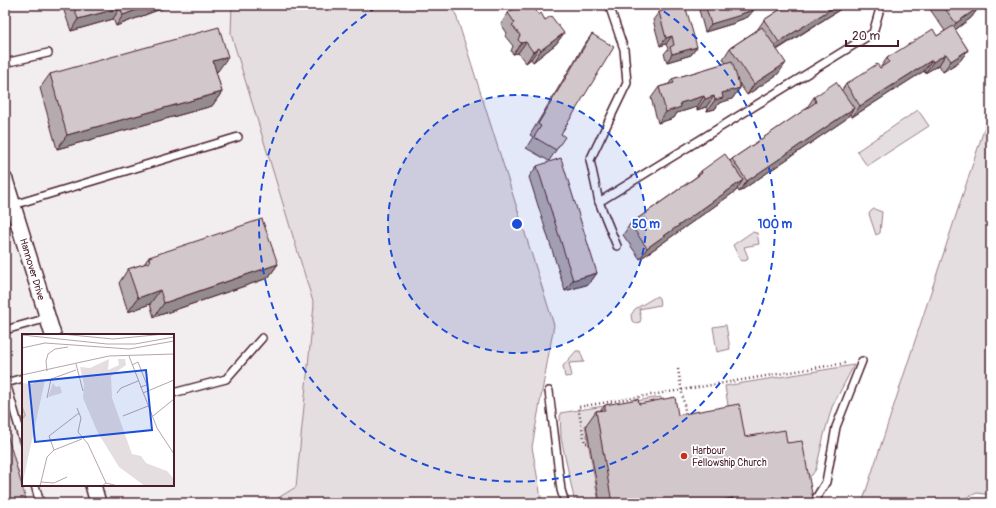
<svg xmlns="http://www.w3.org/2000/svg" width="996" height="508" font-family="Pangolin,sans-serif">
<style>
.built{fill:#f2eeef;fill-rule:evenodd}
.green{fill:#e5dee0;stroke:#987e86}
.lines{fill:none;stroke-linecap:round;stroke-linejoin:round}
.lane-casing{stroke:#4a1f2b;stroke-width:10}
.street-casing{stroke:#4a1f2b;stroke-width:18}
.path{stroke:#4a1f2b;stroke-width:2.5;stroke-dasharray:1 3;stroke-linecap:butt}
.lane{stroke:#fff;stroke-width:7}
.street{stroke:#fff;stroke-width:15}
.wall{fill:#b5abaf;stroke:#4a1f2b}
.shaded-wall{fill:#938b8e;stroke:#4a1f2b}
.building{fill:#d2c7cb;stroke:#4a1f2b}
.ring{fill:none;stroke:#1d4ed8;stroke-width:2;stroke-dasharray:7 5}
.poi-dot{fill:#c8321e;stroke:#fff;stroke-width:1.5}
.labels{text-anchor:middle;stroke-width:3.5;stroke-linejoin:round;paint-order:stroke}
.street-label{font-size:10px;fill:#4a1f2b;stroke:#fff}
.poi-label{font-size:10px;fill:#4a1f2b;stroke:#fff;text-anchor:start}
.inset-river{fill:none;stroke:#c1b3b6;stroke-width:2}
.inset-road{fill:none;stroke:#b7a5aa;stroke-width:1}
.view{fill:#1d4ed8;fill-opacity:0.15;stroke:#1d4ed8;stroke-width:2}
.inset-edge{fill:none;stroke:#4a1f2b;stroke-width:2}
.centre{fill:#1d4ed8;stroke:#fff;stroke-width:2}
.ring-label{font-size:12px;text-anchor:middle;font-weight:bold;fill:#1d4ed8;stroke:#fff;stroke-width:3.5;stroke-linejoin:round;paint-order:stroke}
</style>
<rect width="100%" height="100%" fill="#fff"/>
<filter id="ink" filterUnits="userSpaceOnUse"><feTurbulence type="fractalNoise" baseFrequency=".025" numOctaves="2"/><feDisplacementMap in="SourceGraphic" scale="8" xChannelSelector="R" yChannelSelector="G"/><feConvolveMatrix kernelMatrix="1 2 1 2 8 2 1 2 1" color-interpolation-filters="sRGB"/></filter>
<g filter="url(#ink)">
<!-- built -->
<path class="built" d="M5,5H232L231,34L314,305L296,487L270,503H5ZM23,335H173V485H23Z"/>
<!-- green -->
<g class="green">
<polygon points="232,5 452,5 456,15 554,325 532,447 542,503 270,503 296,487 314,305 231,34"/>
<polygon points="991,108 991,495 977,493 953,503 862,503"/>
<polygon points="918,110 929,126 867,166 857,151"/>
<polygon points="874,209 882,212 880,233 876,235 869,214 871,211"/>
<polygon points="752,232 757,233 759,244 744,247 748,257 747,260 744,261 740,260 733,245"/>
<polygon points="657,296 659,298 660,305 639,309 641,318 640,322 635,323 632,321 631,315 635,309"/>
<polygon points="726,325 730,349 717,352 713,327"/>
<polygon points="576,351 580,351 584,362 569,363 572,376 565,377 563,366"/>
<polygon points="854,365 832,407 824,435 816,469 812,475 805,479 735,451 725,386"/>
<polygon points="661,397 663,411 585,425 599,503 575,503 561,438 560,413"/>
</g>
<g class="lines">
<!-- lane casing -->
<g class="lane-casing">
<g id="lane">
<polyline points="609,5 624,49 627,83 590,160 599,202 617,246"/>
<polyline points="5,63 48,53"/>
<polyline points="599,202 873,33 881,5"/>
<polyline points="13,205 238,137"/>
<polyline points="5,330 48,318"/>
<polyline points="23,378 6,383 23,441"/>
<polyline points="549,391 561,490 565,503"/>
<polyline points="173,393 226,379 262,338"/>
<polyline points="35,485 40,503"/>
<polyline points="813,503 826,482 836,427 862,361"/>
</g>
</g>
<!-- street casing -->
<g class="street-casing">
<g id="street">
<polyline points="5,180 53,335"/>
<polyline points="93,485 98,503"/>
</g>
</g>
<!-- path -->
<g class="path">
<polyline points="678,369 686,416"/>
<polyline points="587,443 585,443 578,407 845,363"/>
</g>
<!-- lane -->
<use href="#lane" class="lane"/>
<!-- street -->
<use href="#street" class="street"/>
</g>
<!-- wall -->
<g class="wall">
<polygon points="62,5 171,5 116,26 113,19 71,31"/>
<polygon points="703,5 705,5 748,17 737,21 735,23 705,32 699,10"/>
<polygon points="787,5 847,5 777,50 778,74 747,95 739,83 740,88 732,99 719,103 715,109 707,111 706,107 697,110 697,107 677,113 674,118 658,123 651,98 659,87 669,84 672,79 726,63 723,59 730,48 757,30 764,20"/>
<polygon points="927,5 977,5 979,7 971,18 955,30 968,50 960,61 943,72 939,65 925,73 924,71 852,117 850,114 846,119 739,192 737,189 736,191 640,259 623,235 630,224 696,177 701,171 730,161 732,159 806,109 814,97 842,90 846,84 880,68 887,58 937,36 945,31"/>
<polygon points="659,12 697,47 691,55 667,62 664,54 668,49 666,44 660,46 653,20"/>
<polygon points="508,13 539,15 564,33 556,44 533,62 531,59 526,63 518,53 513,54 511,51 513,46 505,36 507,33 501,24"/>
<polygon points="592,34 556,150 549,161 526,148 533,137 530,135 584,45"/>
<polygon points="218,71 216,72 222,92 212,106 57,149 40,88 50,74"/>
<polygon points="537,166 597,273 589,284 565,291 529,177"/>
<polygon points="149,257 278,264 268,278 154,317 150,304 128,312 119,283 128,269 144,264"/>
<polygon points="639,404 678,415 745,437 787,443 813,499 810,503 600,503 586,425 596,411 601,410 605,405"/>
</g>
<!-- shaded-wall -->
<g class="shaded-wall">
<polygon points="150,5 171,5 116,26 123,15"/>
<polygon points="837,5 847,5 771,53 779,42"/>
<polygon points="979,7 971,18 948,35 956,23"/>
<polygon points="120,8 113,19 71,31 78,19"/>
<polygon points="754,10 748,17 737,21 735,23 705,32 711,24 740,14"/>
<polygon points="564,33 556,44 533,62 541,50"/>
<polygon points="672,36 666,44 660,46 666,38"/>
<polygon points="526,42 518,53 513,54 521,43"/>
<polygon points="697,47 691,55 667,62 672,54"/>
<polygon points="539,48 531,59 526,63 533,52"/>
<polygon points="968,50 960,61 943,72 951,61"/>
<polygon points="946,54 939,65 925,73 933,62"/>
<polygon points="228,57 218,71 203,75 213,61"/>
<polygon points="932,60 924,71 852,117 860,106"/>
<polygon points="786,63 778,74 747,95 754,84"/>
<polygon points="740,88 732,99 719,103 715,109 707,111 715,100 722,93"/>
<polygon points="222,92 212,106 57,149 67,135"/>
<polygon points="704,96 697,107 677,113 674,118 658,123 666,112 680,103"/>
<polygon points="714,96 706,107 697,110 705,99"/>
<polygon points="854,108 846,119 739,192 747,181"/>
<polygon points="743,180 736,191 640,259 647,248"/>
<polygon points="278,264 268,278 154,317 164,303"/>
<polygon points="597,273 589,284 565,291 573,280"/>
<polygon points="160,290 150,304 128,312 138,298"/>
<polygon points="783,497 779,503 748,503"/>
<polygon points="733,498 729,503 706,503"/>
<polygon points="813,499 810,503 787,503"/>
</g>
<!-- building -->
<g class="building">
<polygon points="73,5 150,5 123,15 120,8 78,19"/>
<polygon points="519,5 532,5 539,15 541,13 545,20 551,16 564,33 541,50 539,48 533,52 526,42 521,43 518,40 520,35 512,25 515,23 508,13"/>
<polygon points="685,5 697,47 672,54 670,47 674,45 672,36 666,38 659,12"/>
<polygon points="705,5 752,5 754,10 740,14 741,15 711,24"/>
<polygon points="787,5 837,5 779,42 764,20"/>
<polygon points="942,5 977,5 979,7 956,23"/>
<polygon points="953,26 968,50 951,61 946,54 933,62 932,60 860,106 846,84 877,64 880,68 889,62 887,58 933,29 937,36"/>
<polygon points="219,27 228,57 213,61 222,92 67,135 50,74"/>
<polygon points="762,27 786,63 754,84 730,48"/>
<polygon points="592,34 614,47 561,134 565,137 556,150 534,137 541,126 538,124"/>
<polygon points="732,61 740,88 722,93 723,98 715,100 714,96 705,99 704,96 680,103 681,107 666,112 659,87 674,83 672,79"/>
<polygon points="836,82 854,108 747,181 732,159 816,102 814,97"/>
<polygon points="725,154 743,180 647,248 630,224 702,173 701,171"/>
<polygon points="561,158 597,273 573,280 537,166"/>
<polygon points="262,219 278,264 164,303 160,290 138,298 128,269 150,262 149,257"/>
<polygon points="675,397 678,415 739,404 745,437 785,430 787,443 802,441 813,499 787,503 785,503 783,497 748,503 734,503 733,498 706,503 612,503 596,411 605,410 605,405 638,399 639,404"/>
<polygon points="5,427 27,503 5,503"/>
</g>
</g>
<!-- distance rings -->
<circle cx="517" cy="224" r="129" fill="#1d4ed8" fill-opacity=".12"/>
<g class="ring">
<circle cx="517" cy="224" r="129"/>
<path d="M654 5A258 258 0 1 1 380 5"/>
</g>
<!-- markers -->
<circle class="poi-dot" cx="684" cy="456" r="4"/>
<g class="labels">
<!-- street labels -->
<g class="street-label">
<text transform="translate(33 269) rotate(73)" y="4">Hannover Drive</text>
</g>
<!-- poi labels -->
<g class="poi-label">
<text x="692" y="454">Harbour<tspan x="692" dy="12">Fellowship Church</tspan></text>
</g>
</g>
<!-- overview -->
<g transform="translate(22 334)">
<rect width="152" height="152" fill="#fff"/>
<path d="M87,25L86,36L97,31L96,25H103L104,31L89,42L90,64L110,120L119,122L124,129L145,137L152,145V152H123L97,133L76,99L61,64L62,50L58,33L68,34ZM19,45L23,46L0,152V49L10,50ZM31,49L34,53L38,52L40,59L26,63Z" fill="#e5dee0"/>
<path class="inset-river" d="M0,73L3,81L0,85"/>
<path class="inset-road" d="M39,0L91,5L143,0M0,1L85,10H113L152,3M0,14L23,9L107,15L152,7M107,22L135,94L152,120M54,30L61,57M110,31L116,28L125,51L118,53M25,37L24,27L26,20L33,15L46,13M0,41L87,22L152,20M95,59L99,54L116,47M121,59L152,46M25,64L29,45L54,36M55,74L59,84L56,98L66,110L84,149M101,82L126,72M131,82L152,65M32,116L27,102L57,79M19,148L32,149L45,143M18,152L25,123L32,116L60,105M80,152L84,149L96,152"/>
<path class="view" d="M124,36L130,96L13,108L7,48Z"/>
<rect width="152" height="152" class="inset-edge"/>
</g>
<circle cx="517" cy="224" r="6" class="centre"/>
<g class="ring-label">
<text x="646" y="228">50 m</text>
<text x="775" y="228">100 m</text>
</g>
<!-- margin -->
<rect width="996" height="508" fill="none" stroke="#fff" stroke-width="20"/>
<rect x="10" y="10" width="976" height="488" fill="none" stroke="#4a1f2b" stroke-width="1.5" filter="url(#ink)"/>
<!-- scale -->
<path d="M846 40v6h52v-6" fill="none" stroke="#4a1f2b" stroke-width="2"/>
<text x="852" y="40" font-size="12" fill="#4a1f2b" stroke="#ffffff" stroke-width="3" paint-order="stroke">20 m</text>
</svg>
